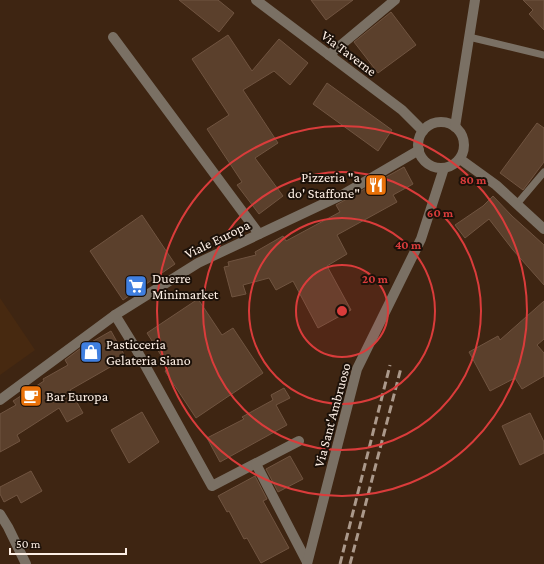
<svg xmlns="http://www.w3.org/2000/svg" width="544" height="564" font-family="'Crimson Pro',serif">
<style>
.built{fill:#472910}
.building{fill:#5b402c;stroke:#705440}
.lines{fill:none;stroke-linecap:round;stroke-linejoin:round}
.lane{stroke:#7a7064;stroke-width:7}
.street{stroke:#7a7064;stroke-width:10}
.rail{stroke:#ab998b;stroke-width:3;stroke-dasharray:8 4;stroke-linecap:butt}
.ring{fill:none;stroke:#da3c3b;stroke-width:2}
.labels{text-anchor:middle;stroke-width:4;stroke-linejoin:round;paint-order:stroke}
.street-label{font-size:14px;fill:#fef0e6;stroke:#1c1109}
.poi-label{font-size:14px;fill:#fef0e6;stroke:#1c1109;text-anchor:start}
.centre{fill:#da3c3b;stroke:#1c1109;stroke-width:2}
.ring-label{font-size:12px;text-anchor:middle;font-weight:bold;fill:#da3c3b;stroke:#1c1109;stroke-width:4;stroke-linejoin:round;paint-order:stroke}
</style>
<rect width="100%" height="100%" fill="#3e2512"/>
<!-- built -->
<polygon class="built" points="0,298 35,350 0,375"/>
<!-- building -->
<g class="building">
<polygon points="179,0 218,0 234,13 219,32"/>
<polygon points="311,0 353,0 326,20"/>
<polygon points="523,0 544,0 544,30 529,14 533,10"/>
<polygon points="391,12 416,45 378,73 354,42"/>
<polygon points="228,35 252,71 279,39 308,63 290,85 274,71 243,90 278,143 255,158 283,196 259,214 237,185 242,182 207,129 229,115 192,59"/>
<polygon points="327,83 392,130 378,151 313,104"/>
<polygon points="537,123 544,128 544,162 523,190 500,173"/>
<polygon points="404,167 413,184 393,195 397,202 337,235 347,254 327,266 351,310 318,328 293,281 276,290 269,278 243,285 246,294 232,297 224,267 229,266 228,262 256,255 255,252 283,236 286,241 340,212 336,205"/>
<polygon points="493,196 512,216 544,245 544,285 513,250 489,219 465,238 455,225 483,206"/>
<polygon points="142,215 175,264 123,300 90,251"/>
<polygon points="198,299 222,335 233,328 263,373 196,418 165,371 169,368 147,333"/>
<polygon points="544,301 544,339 537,345 544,353 544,376 522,389 515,378 490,391 469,352 498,336 500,340"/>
<polygon points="111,331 126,358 70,390 83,413 67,422 59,408 17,435 20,441 0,452 0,414 16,405 13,401 44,381 43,379 68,365 65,360 81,348"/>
<polygon points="284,388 290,398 276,405 287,425 220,462 207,438 244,419 242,417 273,400 271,395"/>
<polygon points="142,412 159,442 129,463 111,430"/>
<polygon points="530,413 544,442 544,453 520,465 502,426"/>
<polygon points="290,456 303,479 278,492 266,469"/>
<polygon points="31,471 42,491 21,503 17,495 4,502 0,494 0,487"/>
<polygon points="255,476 267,499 263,501 289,548 261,563 247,538 244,539 229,511 227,512 218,496"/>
</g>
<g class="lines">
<!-- lane -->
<g class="lane">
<polyline points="469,37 544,55"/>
<polyline points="517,204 544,172"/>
</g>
<!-- street -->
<g class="street">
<polyline points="256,0 402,110 423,131"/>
<polyline points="113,37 259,234"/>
<polyline points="329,55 395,0"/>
<circle cx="441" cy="145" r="23"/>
<polyline points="455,127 475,0"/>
<polyline points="460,159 496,185 544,229"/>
<polyline points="115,315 136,349 212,486 299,441"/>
<polyline points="0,400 115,315 198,263 342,195 419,150"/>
<polyline points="256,464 307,562"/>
<polyline points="0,514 8,527 26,564"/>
<polyline points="307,564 357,369 421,239 444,168"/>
</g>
<!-- rail -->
<g class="rail">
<polyline points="340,564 390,365"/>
<polyline points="350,564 401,368"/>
</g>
</g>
<!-- distance rings -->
<circle cx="342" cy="311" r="46" fill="#da3c3b" fill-opacity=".12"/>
<g class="ring">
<circle cx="342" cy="311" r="46"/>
<circle cx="342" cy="311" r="93"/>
<circle cx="342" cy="311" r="139"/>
<circle cx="342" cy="311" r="185"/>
</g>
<!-- icons -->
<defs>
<g id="restaurant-square" transform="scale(1.15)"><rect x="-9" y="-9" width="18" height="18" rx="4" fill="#e8710a" stroke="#1c1109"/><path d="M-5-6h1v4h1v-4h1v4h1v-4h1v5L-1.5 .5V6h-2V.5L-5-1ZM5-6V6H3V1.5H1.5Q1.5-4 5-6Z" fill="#fff"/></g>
<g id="supermarket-square" transform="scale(1.15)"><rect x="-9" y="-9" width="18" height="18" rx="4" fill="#3f7fe0" stroke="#1c1109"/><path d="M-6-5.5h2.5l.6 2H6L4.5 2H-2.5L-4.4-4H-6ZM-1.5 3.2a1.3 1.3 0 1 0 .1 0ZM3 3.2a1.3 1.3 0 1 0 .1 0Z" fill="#fff"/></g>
<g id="shop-square" transform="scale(1.15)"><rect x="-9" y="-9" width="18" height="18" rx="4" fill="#3f7fe0" stroke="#1c1109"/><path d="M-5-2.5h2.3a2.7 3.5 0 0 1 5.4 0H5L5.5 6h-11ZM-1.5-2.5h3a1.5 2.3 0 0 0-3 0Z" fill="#fff"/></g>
<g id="cafe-square" transform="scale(1.15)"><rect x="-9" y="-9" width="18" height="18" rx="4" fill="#e8710a" stroke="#1c1109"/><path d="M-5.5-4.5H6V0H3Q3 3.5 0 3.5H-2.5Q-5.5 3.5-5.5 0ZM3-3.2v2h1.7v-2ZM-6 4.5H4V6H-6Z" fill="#fff"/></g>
</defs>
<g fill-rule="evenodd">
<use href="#restaurant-square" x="376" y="185"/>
<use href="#supermarket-square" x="136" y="286"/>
<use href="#shop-square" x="91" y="352"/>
<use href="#cafe-square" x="31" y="396"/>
</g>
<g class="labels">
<!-- street labels -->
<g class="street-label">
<text transform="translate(349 53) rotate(37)" y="5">Via Taverne</text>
<text transform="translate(217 239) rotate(-26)" y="5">Viale Europa</text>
<text transform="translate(332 415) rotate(-75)" y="5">Via Sant'Ambruoso</text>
</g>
<!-- poi labels -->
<g class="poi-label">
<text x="360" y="182" text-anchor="end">Pizzeria "a<tspan x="360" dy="16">do' Staffone"</tspan></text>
<text x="152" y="283">Duerre<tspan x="152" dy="16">Minimarket</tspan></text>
<text x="106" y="349">Pasticceria<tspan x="106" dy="16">Gelateria Siano</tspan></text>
<text x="46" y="401">Bar Europa</text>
</g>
</g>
<circle cx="342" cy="311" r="6" class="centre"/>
<g class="ring-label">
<text x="473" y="184">80 m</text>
<text x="440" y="217">60 m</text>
<text x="408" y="249">40 m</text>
<text x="375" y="283">20 m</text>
</g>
<!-- scale -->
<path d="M10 548v6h116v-6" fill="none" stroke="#fef0e6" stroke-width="2"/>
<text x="16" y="548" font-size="12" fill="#fef0e6" stroke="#1c1109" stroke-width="3" paint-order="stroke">50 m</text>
</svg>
